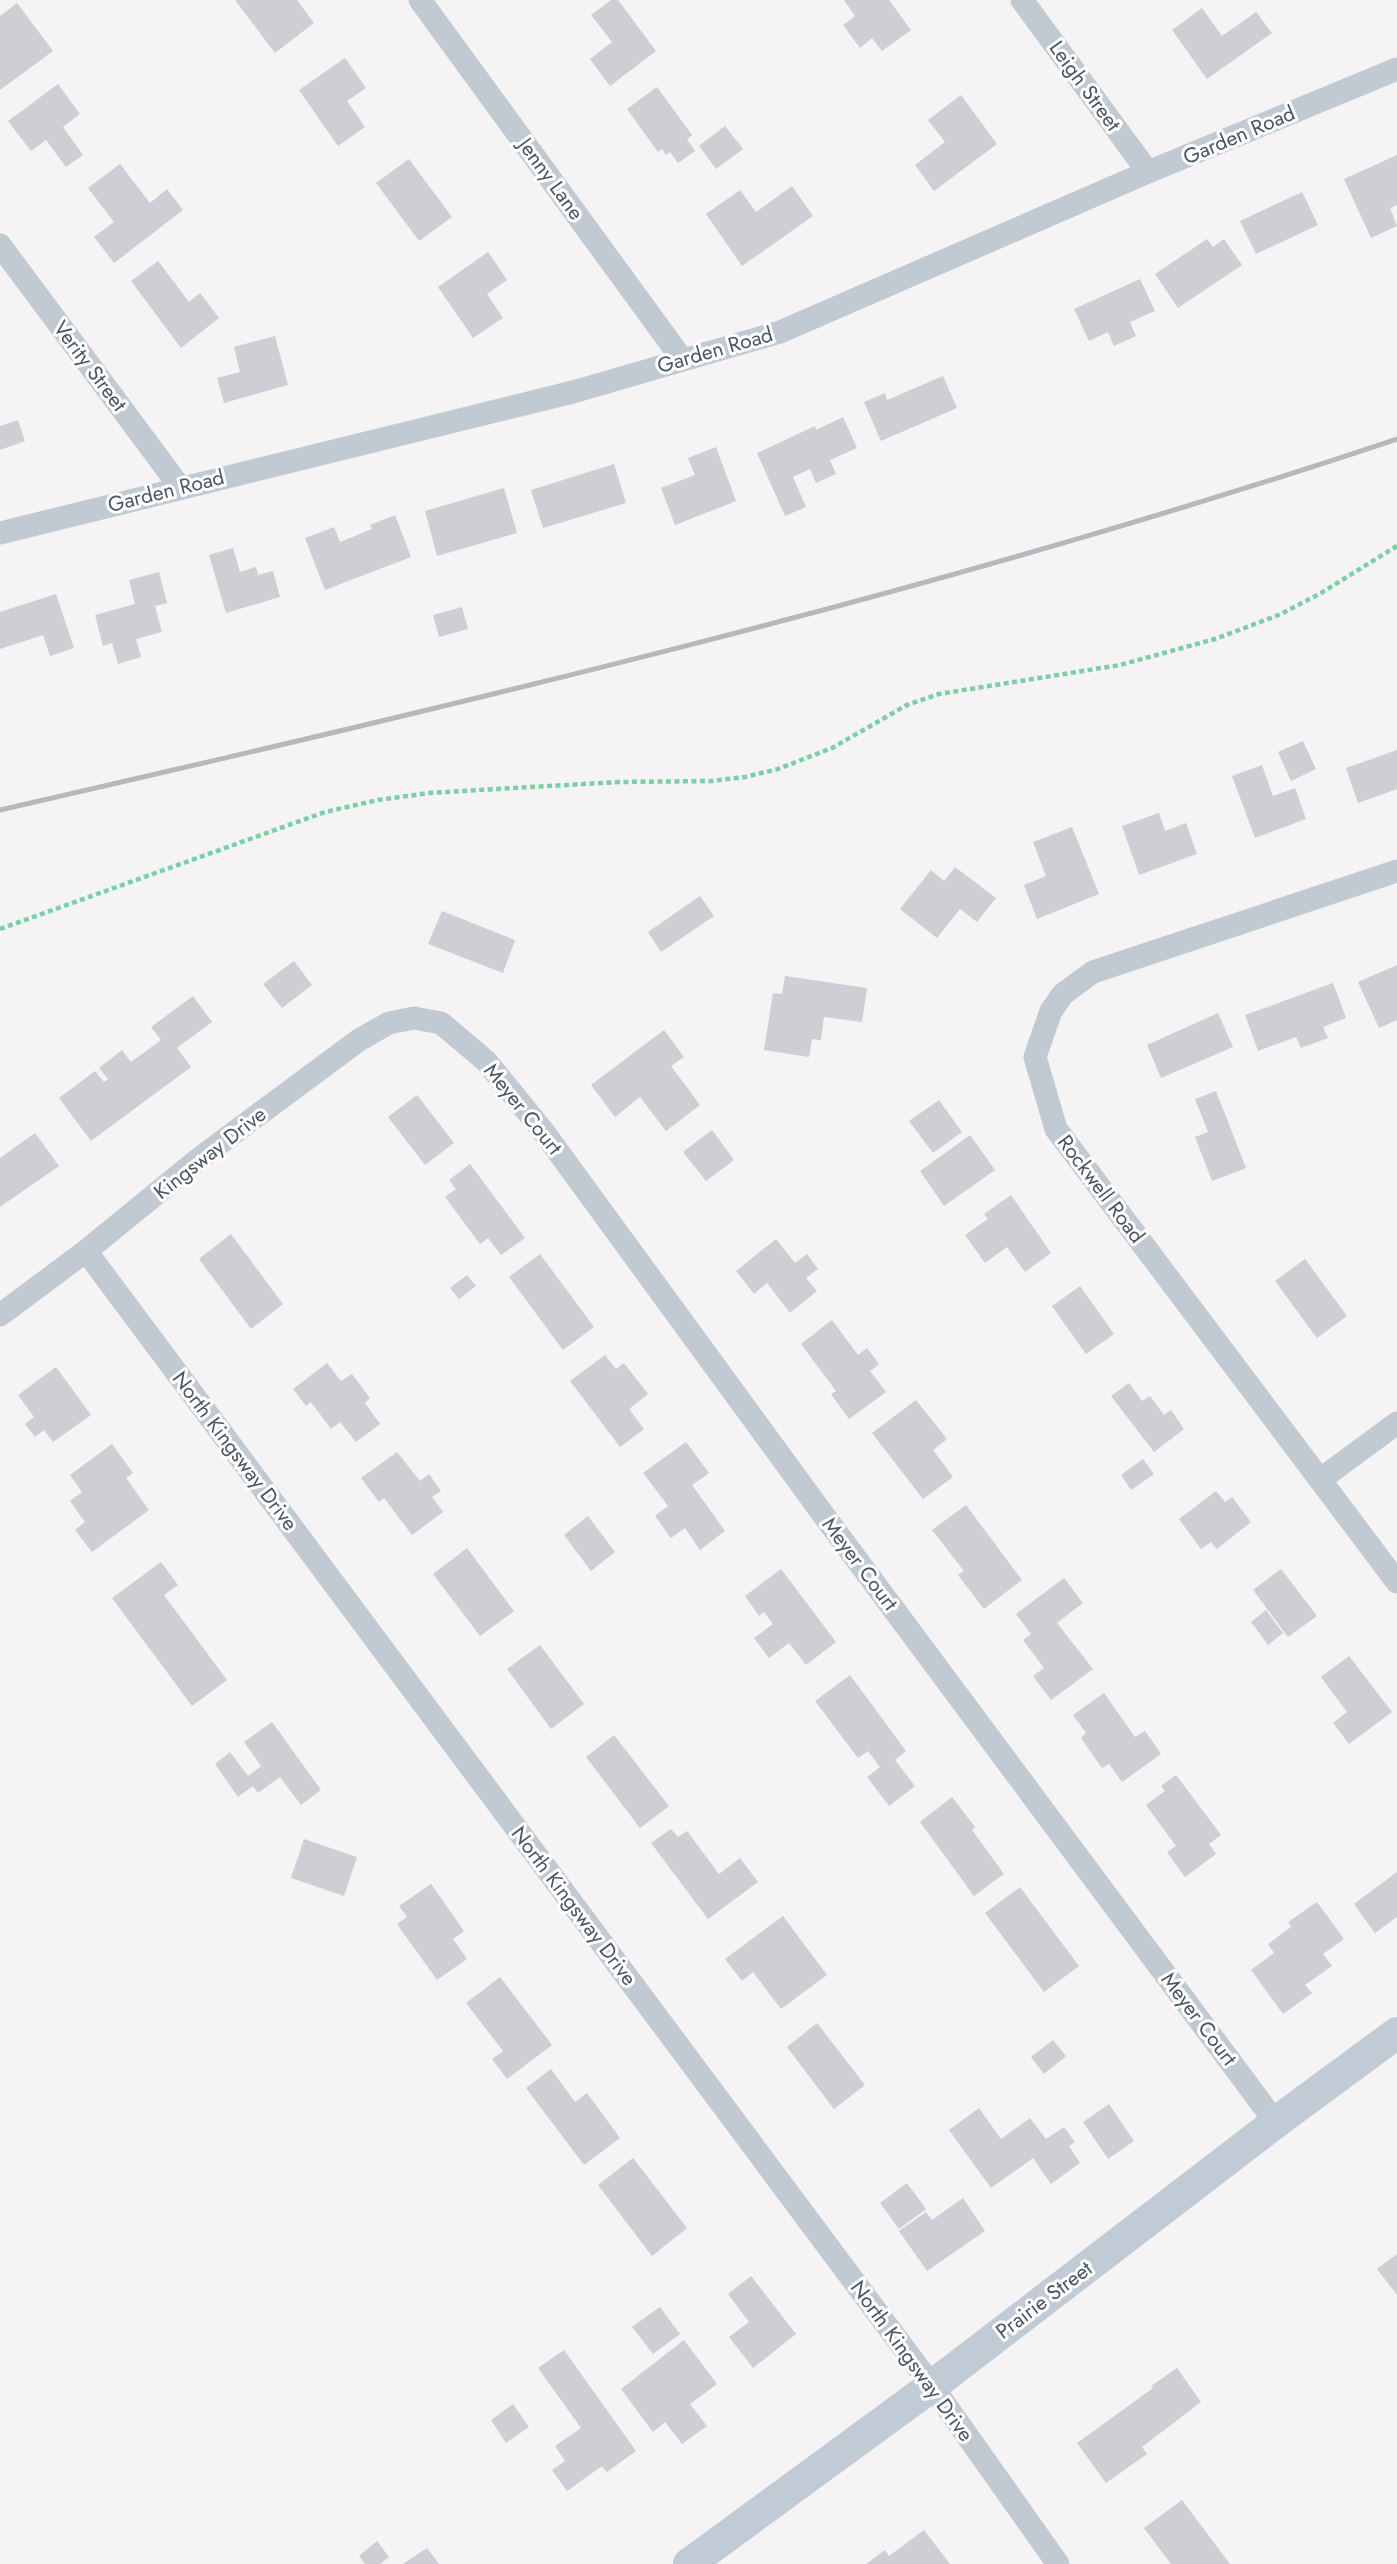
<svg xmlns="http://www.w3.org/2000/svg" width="1397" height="2564" font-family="Jost,sans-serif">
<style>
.building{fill:#cdcfd5}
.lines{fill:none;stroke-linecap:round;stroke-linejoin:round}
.path{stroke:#7ad0a6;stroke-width:4.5;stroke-dasharray:5 3.5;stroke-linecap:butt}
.street{stroke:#c1cad2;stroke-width:23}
.secondary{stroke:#c1cbd6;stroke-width:32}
.rail{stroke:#b5b8bd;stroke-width:5}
.labels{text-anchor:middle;stroke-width:6;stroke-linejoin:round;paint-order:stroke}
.street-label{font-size:21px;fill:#4a5661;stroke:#fff}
</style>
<rect width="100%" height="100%" fill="#f5f3f3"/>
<!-- building -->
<g class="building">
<polygon points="235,0 297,0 314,23 275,53"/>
<polygon points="611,0 618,0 656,51 610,86 590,59 612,42 591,15"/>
<polygon points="844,0 889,0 911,30 882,51 872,38 860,48 843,25 855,16"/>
<polygon points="17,3 53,51 0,90 0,16"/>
<polygon points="1202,8 1222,36 1256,12 1272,33 1207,79 1172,30"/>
<polygon points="345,58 366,88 347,101 365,127 338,146 299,90"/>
<polygon points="58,84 80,114 63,127 83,155 66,167 46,140 31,151 8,121"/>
<polygon points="657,87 692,135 687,139 695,151 678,163 670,152 666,155 662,149 658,152 627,109"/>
<polygon points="961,95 997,144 934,191 915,165 945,142 928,120"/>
<polygon points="725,126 743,149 716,169 699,146"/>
<polygon points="1397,155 1397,205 1390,208 1397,226 1371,238 1344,179"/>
<polygon points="409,159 452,217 419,241 376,183"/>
<polygon points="120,164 150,203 167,189 183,210 114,263 94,237 114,222 88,188"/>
<polygon points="792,186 813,216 742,266 706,214 740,190 756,212"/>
<polygon points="1302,192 1318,225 1256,254 1240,221"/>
<polygon points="1207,239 1213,247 1224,239 1242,265 1178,308 1155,274"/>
<polygon points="488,252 507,280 487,294 503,318 473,338 438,287"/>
<polygon points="158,261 189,302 200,293 219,318 181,348 131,281"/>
<polygon points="1140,279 1155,311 1130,322 1136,336 1114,346 1108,332 1089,341 1074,309"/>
<polygon points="275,336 288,385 224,403 217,378 240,372 234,347"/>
<polygon points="943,376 957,408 881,441 864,402 885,393 887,400"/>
<polygon points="843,417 857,448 830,460 836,474 816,483 810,469 793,477 806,507 785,516 757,453 815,426 816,430"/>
<polygon points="18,420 25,441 0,450 0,426"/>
<polygon points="716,447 736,501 675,525 661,488 695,475 688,458"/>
<polygon points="614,464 626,503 543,528 531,490"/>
<polygon points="504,488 517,533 437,556 425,511"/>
<polygon points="395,515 411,557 325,590 305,538 334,527 340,542 372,529 370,525"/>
<polygon points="233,548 240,572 256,567 258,575 273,571 280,597 226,613 209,555"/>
<polygon points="159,572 167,603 155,606 162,632 136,639 141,657 118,664 112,643 103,646 95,615 135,604 129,580"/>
<polygon points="56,594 74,648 50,656 43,635 0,649 0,612"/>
<polygon points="462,607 468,629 439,637 433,615"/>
<polygon points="1303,741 1316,769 1291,781 1278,752"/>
<polygon points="1397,750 1397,789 1358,803 1346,768"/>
<polygon points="1262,765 1273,796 1295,788 1306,819 1255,838 1232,776"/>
<polygon points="1159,813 1165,831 1186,823 1197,854 1139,875 1122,826"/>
<polygon points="1072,827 1099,894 1037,919 1024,885 1046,876 1033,842"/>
<polygon points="955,867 996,898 977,922 960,909 937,938 900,909 931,870 944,881"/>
<polygon points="700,896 714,916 661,952 648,932"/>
<polygon points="442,911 515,940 503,973 428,944"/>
<polygon points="294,961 312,985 282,1008 263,984"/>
<polygon points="1397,965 1397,1020 1379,1028 1358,982"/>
<polygon points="785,976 867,988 862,1022 824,1017 821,1040 812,1039 809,1057 764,1050 773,993 782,994"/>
<polygon points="1333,983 1346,1018 1323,1027 1328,1038 1301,1048 1296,1037 1258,1051 1245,1015"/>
<polygon points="193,996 212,1022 177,1048 191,1067 91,1141 59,1098 95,1071 104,1082 108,1079 99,1068 122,1050 131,1062 161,1040 151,1027"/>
<polygon points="1218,1013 1233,1047 1161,1078 1147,1045"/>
<polygon points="664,1030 684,1057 671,1066 700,1105 666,1131 640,1097 615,1117 591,1085"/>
<polygon points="1216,1091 1246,1168 1212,1181 1195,1137 1208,1132 1195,1099"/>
<polygon points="417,1095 454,1143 425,1165 388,1117"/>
<polygon points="939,1100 962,1132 933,1153 909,1121"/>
<polygon points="712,1130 734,1160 706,1181 683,1152"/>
<polygon points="35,1133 59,1166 0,1207 0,1158"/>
<polygon points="970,1135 995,1170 944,1206 920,1171"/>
<polygon points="470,1164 525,1238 501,1255 488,1238 480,1244 445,1197 456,1189 449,1180"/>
<polygon points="1011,1195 1051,1253 1025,1272 1007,1247 985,1263 965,1235 988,1219 984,1214"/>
<polygon points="231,1234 283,1304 251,1329 199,1259"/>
<polygon points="776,1239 795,1263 807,1254 818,1269 806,1278 817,1291 790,1313 767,1283 754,1294 736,1271"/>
<polygon points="540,1254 594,1327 563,1350 509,1277"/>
<polygon points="1305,1259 1347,1316 1317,1338 1275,1281"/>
<polygon points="467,1275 476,1286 459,1299 450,1288"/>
<polygon points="1080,1286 1114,1334 1086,1354 1052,1306"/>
<polygon points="832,1320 858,1355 867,1348 879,1364 870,1371 886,1392 849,1419 831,1394 836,1391 801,1344"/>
<polygon points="605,1355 616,1369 624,1363 648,1394 629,1409 644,1429 620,1447 570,1381"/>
<polygon points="327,1363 341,1381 352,1374 370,1398 365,1403 380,1424 356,1442 340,1422 331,1429 311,1402 306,1406 293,1389"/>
<polygon points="56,1367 91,1415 53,1442 44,1430 35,1437 25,1424 34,1417 18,1395"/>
<polygon points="1129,1383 1142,1401 1150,1396 1164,1415 1171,1410 1184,1429 1154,1452 1111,1396"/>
<polygon points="916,1400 947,1439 933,1450 953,1477 923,1499 872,1433"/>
<polygon points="686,1442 709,1473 692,1485 725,1531 700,1550 685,1528 671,1538 655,1516 668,1506 643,1473"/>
<polygon points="112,1444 133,1473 126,1478 149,1510 92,1552 75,1530 85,1522 70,1501 82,1492 70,1475"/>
<polygon points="397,1452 420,1481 429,1474 441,1491 432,1497 443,1512 412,1535 384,1498 379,1502 361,1478"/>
<polygon points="1143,1459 1154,1474 1131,1490 1121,1475"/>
<polygon points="1216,1491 1225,1502 1232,1497 1251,1522 1217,1549 1211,1542 1201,1549 1179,1519"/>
<polygon points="966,1505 1022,1580 984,1609 958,1575 964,1571 932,1530"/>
<polygon points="588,1516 615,1552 591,1571 564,1535"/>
<polygon points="467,1548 514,1611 480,1636 433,1574"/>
<polygon points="161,1562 178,1585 164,1595 227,1680 192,1706 112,1598"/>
<polygon points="781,1569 836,1642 806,1665 789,1643 769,1658 754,1638 773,1624 764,1612 759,1616 745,1596"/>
<polygon points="1281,1569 1317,1616 1288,1637 1253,1590"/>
<polygon points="1064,1578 1083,1603 1057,1623 1093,1669 1051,1700 1033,1676 1044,1668 1023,1640 1031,1634 1016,1614"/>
<polygon points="1266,1610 1283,1633 1268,1645 1251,1622"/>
<polygon points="540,1645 584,1704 551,1729 507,1669"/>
<polygon points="1349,1656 1392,1712 1349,1744 1333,1723 1347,1712 1321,1677"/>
<polygon points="850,1675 906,1751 895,1760 915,1786 889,1806 867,1777 880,1767 868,1751 858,1758 815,1701"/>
<polygon points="1104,1693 1135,1737 1145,1731 1161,1754 1122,1782 1109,1764 1102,1768 1081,1738 1086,1733 1073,1715"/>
<polygon points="272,1722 321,1790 301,1805 280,1777 258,1793 253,1786 238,1797 215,1764 230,1752 248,1776 261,1766 244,1742"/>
<polygon points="614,1735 669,1806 640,1828 586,1757"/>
<polygon points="1176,1775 1221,1835 1209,1844 1216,1854 1185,1877 1167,1852 1176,1846 1146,1805 1165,1791 1161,1786"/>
<polygon points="952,1797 975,1827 972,1830 1004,1874 974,1896 920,1822"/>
<polygon points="671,1829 678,1837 687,1831 719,1874 740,1858 758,1882 708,1919 651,1843"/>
<polygon points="304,1839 357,1857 344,1896 291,1878"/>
<polygon points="1397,1872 1397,1917 1375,1933 1354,1904"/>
<polygon points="431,1884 464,1931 453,1939 467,1959 437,1980 397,1924 407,1917 399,1906"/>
<polygon points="1020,1887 1079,1966 1044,1992 985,1913"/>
<polygon points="1317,1902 1344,1939 1323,1954 1332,1966 1305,1985 1312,1993 1283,2014 1251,1970 1274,1953 1268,1944 1291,1927 1288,1922"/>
<polygon points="783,1916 827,1975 781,2009 753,1972 742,1981 725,1959"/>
<polygon points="500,1977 552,2045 507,2079 492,2059 503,2051 466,2003"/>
<polygon points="817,2023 865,2085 834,2109 787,2047"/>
<polygon points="1053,2040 1066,2056 1044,2074 1031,2057"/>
<polygon points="551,2069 575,2102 587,2093 620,2138 584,2165 526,2088"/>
<polygon points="1109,2104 1134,2141 1108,2159 1083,2122"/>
<polygon points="979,2108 1001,2139 1030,2118 1046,2139 1064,2127 1075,2142 1069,2146 1080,2163 1051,2184 1033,2158 991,2188 949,2130"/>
<polygon points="633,2158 687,2228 652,2256 598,2185"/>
<polygon points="907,2183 926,2209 899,2229 880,2203"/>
<polygon points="963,2198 985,2231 927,2271 899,2231 926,2212 932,2220"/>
<polygon points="1397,2254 1397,2295 1377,2269"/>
<polygon points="751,2276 796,2334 753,2368 729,2337 749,2322 728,2294"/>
<polygon points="660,2307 680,2334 653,2354 632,2327"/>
<polygon points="684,2340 717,2384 690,2404 707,2426 682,2444 665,2422 653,2432 621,2389"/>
<polygon points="564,2350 636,2451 607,2472 602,2466 567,2491 552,2470 565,2461 555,2446 581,2428 538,2368"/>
<polygon points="1177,2368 1201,2402 1142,2447 1147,2454 1106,2483 1077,2443 1153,2388 1151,2386"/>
<polygon points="513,2404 529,2427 506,2443 491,2420"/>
<polygon points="1182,2500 1230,2564 1171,2564 1144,2528"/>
<polygon points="924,2530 950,2564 866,2564 885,2550 889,2556"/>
<polygon points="377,2541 389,2557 380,2564 365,2564 359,2556"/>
<polygon points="427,2548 439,2564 403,2564"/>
</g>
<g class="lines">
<!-- path -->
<polyline class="path" points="0,929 325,812 378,800 429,793 618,782 711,781 745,777 778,769 832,748 907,705 939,694 1120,665 1215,639 1281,614 1321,593 1397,546"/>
<!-- street -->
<g class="street">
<polyline points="420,0 682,359"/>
<polyline points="1022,0 1148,172"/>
<polyline points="0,245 180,487"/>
<polyline points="0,533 573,392 780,332 1148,172 1397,69"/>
<polyline points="1397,871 1093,972 1063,994 1051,1011 1035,1057 1056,1129 1397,1582"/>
<polyline points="86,1251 932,2386 1058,2564"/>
<polyline points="0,1315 86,1251 200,1158 359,1040 389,1023 414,1018 441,1023 486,1061 543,1131 825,1517 1276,2123"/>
<polyline points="1321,1479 1397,1423"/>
</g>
<!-- secondary -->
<polyline class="secondary" points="689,2564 932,2386 1283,2117 1397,2033"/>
<!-- rail -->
<path class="rail" d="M0,810C470,702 940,592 1397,439"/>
</g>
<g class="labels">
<!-- street labels -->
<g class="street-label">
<text transform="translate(1085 86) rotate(54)" y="7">Leigh Street</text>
<text transform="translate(1239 135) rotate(-23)" y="7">Garden Road</text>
<text transform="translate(551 179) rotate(54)" y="7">Jenny Lane</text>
<text transform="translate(715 350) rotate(-16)" y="7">Garden Road</text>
<text transform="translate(90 366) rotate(53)" y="7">Verity Street</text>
<text transform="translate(166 491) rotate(-14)" y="7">Garden Road</text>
<text transform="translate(523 1109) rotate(51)" y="7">Meyer Court</text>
<text transform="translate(210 1153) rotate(-38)" y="7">Kingsway Drive</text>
<text transform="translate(1101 1189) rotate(53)" y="7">Rockwell Road</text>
<text transform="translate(235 1451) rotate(53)" y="7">North Kingsway Drive</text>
<text transform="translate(860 1564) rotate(53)" y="7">Meyer Court</text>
<text transform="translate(574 1906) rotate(53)" y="7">North Kingsway Drive</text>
<text transform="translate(1199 2019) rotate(53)" y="7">Meyer Court</text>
<text transform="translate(1044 2300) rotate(-37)" y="7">Prairie Street</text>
<text transform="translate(912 2361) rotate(54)" y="7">North Kingsway Drive</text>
</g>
</g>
</svg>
